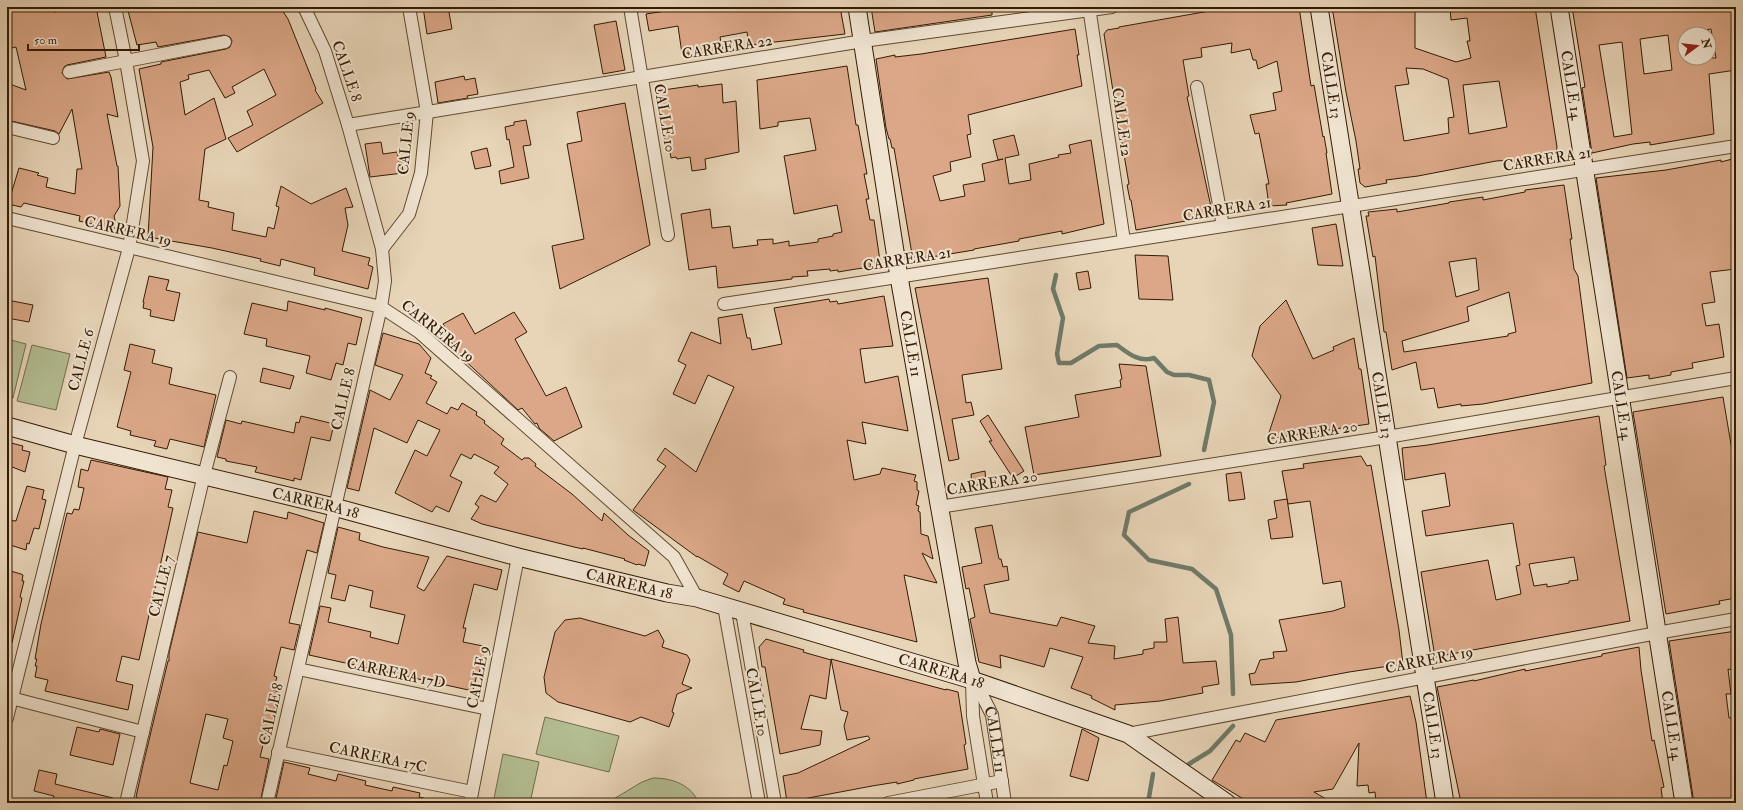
<svg xmlns="http://www.w3.org/2000/svg" width="1743" height="810" font-family="'IM FELL Double Pica',serif">
<style>
.green{fill:#b3be92;stroke:#746c4a}
.lines{fill:none;stroke-linecap:round;stroke-linejoin:round}
.stream{stroke:#6f7a69;stroke-width:4.5}
.building{fill:#dba788;stroke:#341b03;fill-rule:evenodd}
.street-casing{stroke:#614a30;stroke-width:14}
.secondary-casing{stroke:#341b03;stroke-width:19}
.street{stroke:#f0e4d1;stroke-width:12}
.secondary{stroke:#f0e4d1;stroke-width:17}
.labels{text-anchor:middle;stroke-width:4;stroke-linejoin:round;paint-order:stroke}
.street-label{font-size:15px;fill:#341b03;stroke:#f0e4d1}
</style>
<rect width="100%" height="100%" fill="#e8d5b8"/>
<filter id="stains"><feTurbulence type="fractalNoise" baseFrequency=".005" numOctaves="4"/><feColorMatrix values="0 0 0 0 .2 0 0 0 0 .09 0 0 0 0 .02 0 0 0 .5 -.17"/></filter>
<radialGradient id="worn" r=".72"><stop offset=".6" stop-color="#630" stop-opacity="0"/><stop offset="1" stop-color="#630" stop-opacity=".3"/></radialGradient>
<!-- green -->
<g class="green">
<polygon points="7,339 26,344 13,398 7,396"/>
<polygon points="32,345 70,354 56,410 17,401"/>
<polygon points="545,717 619,736 609,772 536,754"/>
<polygon points="503,754 539,762 530,803 493,803"/>
<path d="M653,778C673,778 691,785 699,803H607L642,782Z"/>
</g>
<g class="lines">
<!-- stream -->
<g class="stream">
<path d="M1056,275L1053,289L1063,318L1057,354L1059,363H1071L1099,346L1117,345C1128,353 1139,363 1154,358L1167,372L1174,375H1189L1209,380L1214,402L1204,450"/>
<polyline points="1189,484 1129,512 1124,535 1149,560 1192,569 1216,589 1231,635 1233,694"/>
<polyline points="1189,764 1210,751 1233,726"/>
<polyline points="1148,803 1153,774"/>
</g>
</g>
<!-- building -->
<g class="building">
<polygon points="7,7 53,7 54,12 85,7 96,7 106,57 67,65 64,67 62,73 67,79 109,72 111,77 118,117 107,114 117,166 118,166 120,206 114,216 115,220 114,229 108,230 92,226 92,224 79,221 80,216 24,203 21,207 8,204 19,168 39,173 37,175 48,178 46,187 75,194 77,169 82,169 72,109 59,134 55,131 7,120 7,83 26,90 16,47 7,49"/>
<polygon points="127,7 280,7 288,19 316,89 315,90 323,103 237,152 228,138 253,125 247,111 276,95 264,69 232,87 235,93 225,98 209,70 188,75 189,79 180,82 185,115 214,98 226,139 205,149 199,200 209,202 208,207 234,213 232,230 266,237 268,227 274,229 279,207 276,206 281,186 311,204 346,188 353,207 345,208 348,225 342,251 370,258 368,265 373,267 368,289 314,275 315,268 281,259 280,266 260,261 261,259 212,248 148,237 153,147 139,69 161,64 161,62 226,49 230,47 232,41 230,37 224,35 158,47 156,42 137,45"/>
<polygon points="423,7 448,7 452,29 427,34"/>
<polygon points="692,7 718,7 719,11 735,7 840,7 845,34 749,45 747,32 720,37 723,51 689,56 689,53 682,54 678,26 649,31 646,14"/>
<polygon points="871,7 992,7 992,15 875,32"/>
<polygon points="1232,7 1299,7 1311,86 1314,85 1323,137 1324,136 1327,153 1326,153 1332,194 1286,203 1287,205 1269,206 1266,184 1269,184 1259,133 1255,134 1250,115 1276,110 1273,93 1282,91 1277,61 1258,69 1256,60 1253,60 1250,49 1231,53 1232,43 1201,48 1202,57 1183,60 1189,96 1187,97 1213,216 1136,230 1131,200 1130,200 1127,185 1129,184 1119,125 1117,125 1115,110 1116,110 1104,34 1107,30 1119,28 1119,27"/>
<path d="M1332,7H1415V48L1456,62L1471,58L1467,41H1470L1467,18L1451,20L1450,7H1535L1557,147L1556,153L1553,156L1547,157L1512,162V160L1496,161L1418,176L1386,180L1387,183L1365,187L1360,183L1358,169H1360L1356,141L1346,92ZM1406,68L1423,69L1448,79L1454,117L1448,118L1449,133L1404,141L1395,86L1409,84ZM1499,81L1507,127L1469,134L1463,85Z"/>
<path d="M1572,7H1736V33L1733,34L1736,46V70L1709,74L1714,134L1650,145V142L1633,144L1592,153L1582,88L1585,87ZM1711,29L1716,58H1685V33ZM1668,35L1672,70L1644,74L1640,39ZM1622,42L1632,134L1614,137L1599,45Z"/>
<polygon points="616,21 625,70 603,74 594,25"/>
<polygon points="1075,29 1079,55 1077,55 1082,86 968,115 971,134 967,135 971,157 950,162 951,171 933,176 940,201 965,196 963,185 985,181 982,164 1003,159 998,160 993,140 1014,135 1019,155 1005,158 1009,184 1031,180 1029,164 1059,157 1058,155 1071,153 1069,145 1091,140 1104,224 1062,234 1062,231 1019,239 1019,241 974,249 974,250 913,260 894,148 892,148 890,139 889,139 886,128 876,59 895,55 895,57 921,54"/>
<polygon points="847,66 856,125 858,125 867,174 864,174 869,199 866,199 870,220 874,220 880,261 870,263 871,267 856,269 838,272 838,270 830,271 830,269 807,271 808,276 792,277 792,279 718,288 716,266 689,270 681,214 710,209 712,228 730,226 733,248 758,245 757,240 773,239 773,244 789,241 789,246 818,242 818,239 833,236 833,234 842,232 837,205 794,214 784,156 816,150 810,118 778,122 778,126 760,129 757,80"/>
<polygon points="464,76 465,80 475,78 478,94 467,96 468,98 438,103 435,82"/>
<polygon points="722,84 723,103 736,101 739,152 705,159 706,169 692,171 690,157 677,159 676,157 671,158 669,146 666,146 656,91 698,85 698,87"/>
<polygon points="625,103 650,245 560,289 552,246 584,239 567,144 582,141 577,112"/>
<polygon points="526,120 531,145 523,146 529,178 501,184 499,171 514,167 509,139 507,140 505,127 514,125 514,122"/>
<polygon points="381,142 383,154 397,152 399,162 402,162 403,173 370,177 365,144"/>
<polygon points="487,148 491,166 475,169 471,152"/>
<polygon points="1736,158 1736,221 1733,222 1736,236 1736,269 1710,272 1715,302 1702,304 1706,326 1719,324 1724,357 1692,363 1693,368 1671,372 1671,375 1649,379 1649,375 1627,378 1596,178 1666,170 1721,160 1721,162"/>
<path d="M1564,185L1572,239H1570L1574,269L1578,276L1592,383L1483,404L1461,406V404L1438,408L1434,388L1421,390L1416,362L1392,370L1386,332H1384L1375,256L1373,257L1366,216H1369L1368,212L1397,209V212L1449,203V202L1483,197V200L1525,192V190ZM1476,258L1479,290L1456,297L1449,262ZM1509,292L1516,332L1508,334V336L1404,352L1402,341L1469,321L1467,307Z"/>
<polygon points="1336,224 1343,266 1318,265 1312,228"/>
<polygon points="1135,255 1168,256 1173,300 1139,299"/>
<polygon points="1088,271 1091,288 1079,290 1076,273"/>
<polygon points="149,276 169,280 166,290 180,293 174,321 150,316 151,310 143,308 144,302 143,302"/>
<polygon points="988,278 1002,369 962,375 966,403 971,402 974,415 952,419 959,459 949,461 915,288"/>
<polygon points="884,296 893,346 860,349 865,383 898,376 908,431 862,422 866,444 847,440 854,480 880,474 882,468 916,475 914,481 917,482 917,490 919,491 916,505 919,506 918,511 920,512 921,534 928,536 933,559 922,553 937,583 904,575 917,642 803,612 804,610 783,604 785,599 744,581 739,592 723,584 728,574 697,556 697,557 633,510 666,466 657,460 665,448 696,472 734,387 708,375 695,404 673,394 686,365 678,361 691,332 721,344 718,318 742,314 747,338 750,338 752,350 782,344 774,308 829,299 830,302 837,301 838,304"/>
<polygon points="7,300 33,305 29,322 7,318"/>
<polygon points="1286,300 1313,359 1334,350 1333,347 1354,338 1359,369 1361,369 1369,424 1267,439 1281,396 1252,356 1260,326"/>
<polygon points="288,301 325,310 325,308 362,318 356,345 348,343 343,365 336,363 331,380 306,373 310,356 266,346 267,339 244,334 252,303 287,311"/>
<polygon points="514,312 527,332 515,339 546,396 566,387 582,427 554,441 539,428 537,423 535,424 522,408 518,410 459,355 446,333 448,332 443,324 463,313 475,334"/>
<polygon points="383,333 419,344 431,358 425,373 432,376 430,378 437,382 426,403 447,414 451,407 458,410 462,403 477,412 476,415 485,421 484,423 504,439 501,444 522,460 524,458 529,458 536,464 535,466 572,494 602,521 604,513 628,535 649,551 645,566 638,564 637,565 624,560 625,559 583,548 583,549 574,547 482,524 471,519 479,507 475,504 481,495 496,502 508,484 494,473 499,467 474,454 471,459 461,454 450,476 462,482 449,512 436,506 432,512 395,493 415,450 427,456 440,430 418,420 407,443 374,428 359,491 347,488 370,390 390,400 403,375 375,365"/>
<polygon points="130,344 155,350 152,363 172,368 169,384 216,395 204,447 170,439 167,449 154,446 156,441 130,435 131,431 117,427 131,372 124,370"/>
<polygon points="1119,364 1146,366 1161,456 1034,475 1025,427 1079,417 1075,395 1121,387 1120,380 1122,379"/>
<polygon points="263,368 294,376 290,389 260,382"/>
<polygon points="1723,397 1736,474 1736,598 1719,601 1720,604 1666,614 1633,412"/>
<polygon points="988,415 1024,471 1013,478 989,441 992,441 980,421"/>
<polygon points="301,416 334,424 330,441 311,437 301,480 294,478 294,481 255,472 257,467 226,461 226,459 217,457 226,420 241,424 242,421 294,433 296,422 299,423"/>
<path d="M1599,416L1606,465L1604,466L1630,621L1435,657L1421,572L1488,560L1496,600L1521,594L1516,566L1520,565L1516,542L1513,523L1426,536L1422,511L1450,506L1445,473L1405,480L1402,448L1428,445ZM1574,557L1578,580L1569,581V583L1547,587V584L1534,586L1529,564Z"/>
<polygon points="7,442 23,446 22,450 30,452 25,472 7,465"/>
<polygon points="1361,456 1367,466 1371,465 1399,630 1403,664 1349,672 1296,682 1251,685 1249,674 1255,673 1260,660 1274,658 1273,652 1287,651 1279,620 1333,611 1345,607 1341,581 1323,584 1310,501 1288,504 1282,471 1304,468 1303,464"/>
<polygon points="91,460 168,477 165,489 172,490 168,507 173,508 139,660 122,656 116,681 133,685 128,710 45,691 48,680 35,677 37,666 35,666 37,659 35,659 41,624 67,513 72,514 74,509 79,510 84,488 78,487 81,469 88,471"/>
<polygon points="985,471 986,483 972,486 971,474"/>
<polygon points="1241,472 1245,499 1229,501 1226,474"/>
<polygon points="27,486 44,490 42,499 46,500 39,529 34,528 29,544 27,543 26,550 7,544 7,520 16,521"/>
<polygon points="1287,499 1293,537 1271,539 1268,520 1277,518 1274,501"/>
<path d="M254,511L287,519L288,512L324,523L317,553L307,550L295,598L289,623L300,625L294,650L281,647L274,676L277,677L273,690L279,692L269,733H266L260,757L269,759L260,803H137L138,798L136,797L143,765L168,661H169V653L198,532L247,543ZM206,714L228,719L223,738L233,741L227,766L224,765L218,790L190,783Z"/>
<polygon points="992,525 999,559 1001,559 1003,567 1007,566 1009,580 984,585 990,613 1057,626 1061,617 1095,626 1088,643 1115,646 1114,659 1143,654 1143,650 1154,648 1154,642 1167,642 1165,619 1178,617 1183,663 1216,661 1219,684 1202,687 1203,693 1160,701 1115,705 1115,710 1091,698 1092,696 1071,688 1083,657 1050,648 1044,667 1000,655 1001,668 979,662 970,619 975,617 969,588 966,589 962,567 982,563 975,528"/>
<polygon points="338,527 360,533 359,540 383,547 429,557 417,587 424,591 447,556 502,570 497,590 474,584 463,628 466,628 463,642 483,646 482,653 484,653 479,674 477,674 473,691 309,655 320,606 331,608 328,622 371,632 370,637 398,644 405,615 370,607 373,591 349,585 345,601 331,598 336,575 328,573"/>
<polygon points="7,570 21,574 23,575 22,581 24,581 20,597 22,598 12,643 7,642"/>
<polygon points="580,618 645,636 658,630 664,641 662,647 687,655 690,660 682,684 692,688 677,694 672,712 674,713 669,727 641,717 630,722 558,702 546,693 544,677 555,632 565,620"/>
<polygon points="1736,631 1736,671 1728,669 1731,694 1726,694 1729,718 1736,718 1736,803 1694,803 1669,641"/>
<polygon points="766,639 804,650 803,652 831,660 826,699 810,695 801,729 822,731 820,745 780,754 765,667 762,667 759,647"/>
<polygon points="1639,647 1641,670 1652,741 1654,740 1664,787 1661,788 1663,803 1461,803 1437,687 1474,680 1474,681 1525,669 1525,671 1602,656 1602,654"/>
<polygon points="831,659 946,690 946,689 958,692 966,744 964,745 968,769 914,779 914,780 897,784 897,782 872,786 787,802 783,776 798,773 870,739 868,736 847,740 844,726 848,712 841,710"/>
<polygon points="1410,696 1416,722 1427,803 1376,803 1375,792 1369,793 1368,785 1357,786 1359,743 1333,789 1314,792 1333,803 1250,803 1212,780 1236,740 1240,742 1245,733 1265,742 1276,720"/>
<polygon points="77,727 99,732 100,729 120,734 113,765 70,755"/>
<polygon points="1082,729 1099,738 1088,781 1070,776"/>
<polygon points="284,762 310,768 308,774 336,781 338,774 366,781 365,785 392,791 393,787 420,793 419,797 424,798 424,803 275,803"/>
<polygon points="39,770 57,774 55,784 113,798 112,803 52,803 54,796 34,791"/>
</g>
<g class="lines">
<!-- street casing -->
<g class="street-casing">
<g id="street">
<polyline points="630,7 668,235"/>
<polyline points="1089,7 1124,241"/>
<polyline points="69,72 225,42"/>
<polyline points="1197,87 1223,226"/>
<polyline points="348,125 863,41 1112,7"/>
<polyline points="7,127 53,138"/>
<polyline points="7,218 381,307 419,332 674,557 697,598"/>
<polyline points="382,249 409,214 421,173 427,112 409,7"/>
<polyline points="724,304 1736,146"/>
<polyline points="939,507 1387,437 1736,378"/>
<polyline points="724,606 759,803"/>
<polyline points="742,612 775,803"/>
<polyline points="298,669 488,709"/>
<path id="s1" d="M972,680L983,697L992,715L1005,803"/>
<polyline points="972,680 973,716 987,803"/>
<polyline points="7,697 143,732"/>
<polyline points="7,718 75,445 129,248 143,161 126,61 115,7"/>
<polyline points="1128,734 1657,633 1736,619"/>
<polyline points="278,752 472,792"/>
<polyline points="126,803 204,475 230,377"/>
<polyline points="267,803 381,307 385,281 382,249 348,125 325,51 304,7"/>
<polyline points="470,803 518,557"/>
<polyline points="888,803 1002,781"/>
</g>
</g>
<!-- secondary casing -->
<g class="secondary-casing">
<g id="secondary">
<path id="s2" d="M857,7L899,277L967,663L972,680"/>
<path id="s3" d="M1319,7L1445,803"/>
<path id="s4" d="M1559,7L1684,803"/>
<path id="s5" d="M7,426L75,445L334,507L518,557L667,593L697,598L972,680L1128,734L1227,803"/>
</g>
</g>
<!-- street -->
<use href="#street" class="street"/>
<!-- secondary -->
<use href="#secondary" class="secondary"/>
</g>
<g class="labels">
<!-- street labels -->
<g class="street-label">
<text transform="translate(727 47) rotate(-9)" y="5">CARRERA 22</text>
<text transform="translate(347 71) rotate(71)" y="5">CALLE 8</text>
<text dy="5" stroke="none"><textPath href="#s3" startOffset="79">CALLE 13</textPath></text>
<text dy="5" stroke="none"><textPath href="#s4" startOffset="79">CALLE 14</textPath></text>
<text transform="translate(665 118) rotate(80)" y="5">CALLE 10</text>
<text transform="translate(1122 122) rotate(82)" y="5">CALLE 12</text>
<text transform="translate(406 143) rotate(-84)" y="5">CALLE 9</text>
<text transform="translate(1547 159) rotate(-9)" y="5">CARRERA 21</text>
<text transform="translate(1227 209) rotate(-9)" y="5">CARRERA 21</text>
<text transform="translate(128 231) rotate(13)" y="5">CARRERA 19</text>
<text transform="translate(907 259) rotate(-9)" y="5">CARRERA 21</text>
<text transform="translate(438 331) rotate(39)" y="5">CARRERA 19</text>
<text dy="5" stroke="none"><textPath href="#s2" startOffset="341">CALLE 11</textPath></text>
<text transform="translate(81 360) rotate(-75)" y="5">CALLE 6</text>
<text transform="translate(343 399) rotate(-77)" y="5">CALLE 8</text>
<text dy="5" stroke="none"><textPath href="#s3" startOffset="403">CALLE 13</textPath></text>
<text dy="5" stroke="none"><textPath href="#s4" startOffset="403">CALLE 14</textPath></text>
<text transform="translate(1312 433) rotate(-9)" y="5">CARRERA 20</text>
<text transform="translate(992 483) rotate(-9)" y="5">CARRERA 20</text>
<text dy="5" stroke="none"><textPath href="#s5" startOffset="318">CARRERA 18</textPath></text>
<text dy="5" stroke="none"><textPath href="#s5" startOffset="642">CARRERA 18</textPath></text>
<text transform="translate(161 586) rotate(-76)" y="5">CALLE 7</text>
<text transform="translate(1429 660) rotate(-11)" y="5">CARRERA 19</text>
<text dy="5" stroke="none"><textPath href="#s5" startOffset="966">CARRERA 18</textPath></text>
<text transform="translate(396 673) rotate(12)" y="5">CARRERA 17D</text>
<text transform="translate(478 677) rotate(-79)" y="5">CALLE 9</text>
<text transform="translate(757 702) rotate(80)" y="5">CALLE 10</text>
<text transform="translate(271 714) rotate(-77)" y="5">CALLE 8</text>
<text dy="5" stroke="none"><textPath href="#s3" startOffset="727">CALLE 13</textPath></text>
<text dy="5" stroke="none"><textPath href="#s4" startOffset="727">CALLE 14</textPath></text>
<text dy="5" stroke="none"><textPath href="#s1" startOffset="65">CALLE 11</textPath></text>
<text transform="translate(378 757) rotate(12)" y="5">CARRERA 17C</text>
</g>
</g>
<!-- margin -->
<rect width="1743" height="810" fill="none" stroke="#e8d5b8" stroke-width="24"/>
<rect x="8" y="8" width="1727" height="794" fill="none" stroke="#341b03" stroke-width="2"/>
<rect x="12" y="12" width="1719" height="786" fill="none" stroke="#341b03"/>
<!-- north arrow -->
<g transform="translate(1697 46) rotate(75)"><circle r="19" fill="#f0e4d1" stroke="#a5947f"/>
<path d="M0-3L7 15L0 10L-7 15Z" fill="#8f2418"/>
<text y="-6" font-size="11" font-weight="bold" text-anchor="middle" fill="#341b03">N</text>
</g>
<!-- scale -->
<path d="M28 44v6h111v-6" fill="none" stroke="#341b03" stroke-width="2"/>
<text x="34" y="44" font-size="12" fill="#341b03" stroke="#f0e4d1" stroke-width="3" paint-order="stroke">50 m</text>
<rect width="100%" height="100%" filter="url(#stains)"/>
<rect width="100%" height="100%" fill="url(#worn)"/>
</svg>
